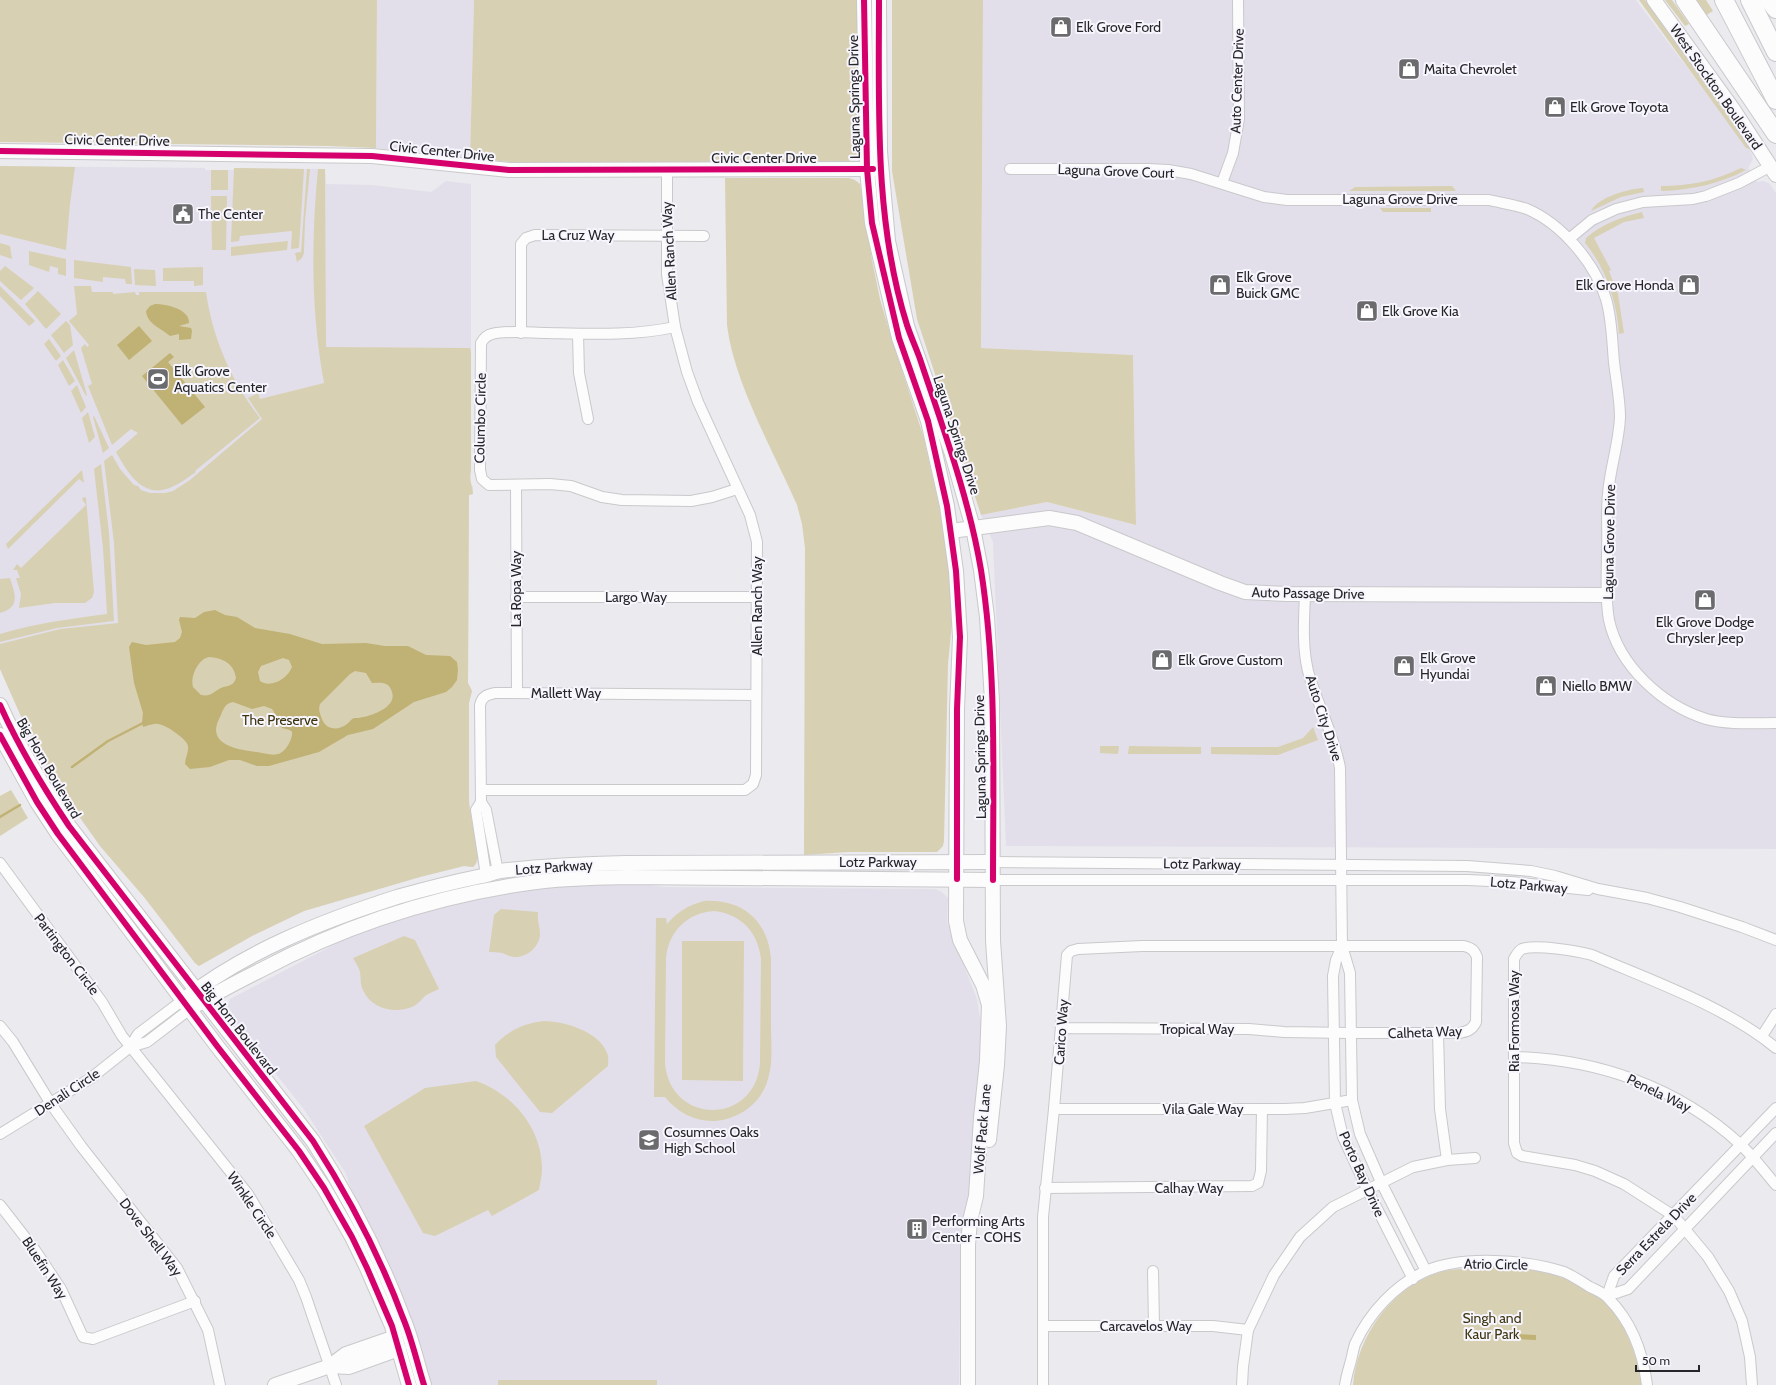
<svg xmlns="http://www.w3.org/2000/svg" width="1776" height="1385" font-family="Cabin,sans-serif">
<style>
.built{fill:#e2dfea}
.green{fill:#d8d0b2;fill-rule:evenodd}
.water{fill:#c0b174;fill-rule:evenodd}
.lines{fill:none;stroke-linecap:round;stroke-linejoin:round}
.stream{stroke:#c0b174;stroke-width:2.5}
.street-casing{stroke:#c9c8cb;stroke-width:12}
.secondary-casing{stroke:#c9c8cb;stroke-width:16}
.highway-casing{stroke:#c9c8cb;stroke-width:20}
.street{stroke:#fcfcfc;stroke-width:10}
.secondary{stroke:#fcfcfc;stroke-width:14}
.highway{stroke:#fcfcfc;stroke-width:18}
.cycleway-casing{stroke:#f7f5fd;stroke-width:8}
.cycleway{stroke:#d6006c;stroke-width:6}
.labels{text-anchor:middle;stroke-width:4;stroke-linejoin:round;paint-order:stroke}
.poi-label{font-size:14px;fill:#262528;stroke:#f7f5fd;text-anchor:start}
.street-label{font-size:14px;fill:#262528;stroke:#f7f5fd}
.park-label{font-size:14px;fill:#3d340d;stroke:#f7f5fd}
</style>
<rect width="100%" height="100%" fill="#ebeaee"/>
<!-- built -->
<g class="built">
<polygon points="377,0 474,0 470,158 376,148"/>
<polygon points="983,0 1636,0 1751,152 1753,159 1748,168 1757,182 1763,181 1769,183 1776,193 1776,849 1006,846 993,542 981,515 1047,502 1136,525 1133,355 981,348"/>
<polygon points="0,166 205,168 205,170 234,170 234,168 325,169 326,184 372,185 431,192 446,181 471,184 471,470 469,481 473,487 473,494 469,495 468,683 472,691 469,703 469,796 472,825 478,855 478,862 473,867 464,866 420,877 304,911 252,936 199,966 195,963 144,897 100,846 68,802 30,736 0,669"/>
<polygon points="632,882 663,887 935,889 942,892 948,898 947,922 977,999 983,1037 972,1187 963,1231 960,1305 959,1385 430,1385 412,1320 367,1219 357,1203 345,1172 303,1108 229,1015 227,1007 230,999 366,928 456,902 524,889 578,883"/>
</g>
<!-- green -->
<g class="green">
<polygon points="0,0 377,0 376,148 328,146 0,142"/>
<path d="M474,0H857V154C852,163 844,162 834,162H511L470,158Z"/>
<polygon points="892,0 983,0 981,348 1133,355 1136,525 1047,502 981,515 917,319 892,171"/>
<polygon points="1639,0 1645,0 1752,150 1746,148"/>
<polygon points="1665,0 1672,0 1689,24 1685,26"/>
<polygon points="1694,0 1706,0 1713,11 1705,16"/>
<polygon points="0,166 75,167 70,204 66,250 0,234"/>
<polygon points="234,168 304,169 299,248 291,249 292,231 240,236 239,241 231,242"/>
<path d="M1741,168L1746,170C1719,184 1692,190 1661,191V186C1689,186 1715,181 1741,168Z"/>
<polygon points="307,169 310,169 305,220 304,253 302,258 297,262 295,253 301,252"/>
<path d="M318,169H325L326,347L470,348L471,352V470C469,482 472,483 473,494L469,495L468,683L472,691L469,703V804L478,858L475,865L473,867L464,866L420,877L304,911L252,936L199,966L195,963L144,897L100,846L56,783L23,721L0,669V644L60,629L118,623L114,543L104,461L112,455L120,469L134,485L138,486L141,490L150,493H165L173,491L190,480L262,419L248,398L258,393L260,399L324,383C311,312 311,241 318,169Z"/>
<rect x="211" y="170" width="17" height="20"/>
<path d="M725,178H849L855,180L860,184L872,260L880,299L892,340L923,435L944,528L948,559L953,612L948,664L944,841L943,846L937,852H848L804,855L805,548L802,524L797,505C773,450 734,383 727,325Z"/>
<polygon points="1452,186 1456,191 1349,191 1355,187"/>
<path d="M1643,188L1644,192L1621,197L1591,211C1598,197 1628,189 1643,188Z"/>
<polygon points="211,196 227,196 226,250 212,250"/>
<polygon points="1380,208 1431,208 1431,212 1383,212"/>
<path d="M1642,212L1644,218L1624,222L1594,238L1611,270L1609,271L1618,294L1624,333L1619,334C1617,302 1606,268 1585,243L1586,238C1602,224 1621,217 1642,212Z"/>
<polygon points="288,241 287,250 231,256 231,247"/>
<polygon points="0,243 10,246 12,259 0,255"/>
<polygon points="29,251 66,259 66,276 58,274 58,268 50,266 49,272 29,265"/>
<polygon points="74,260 131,267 132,284 126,284 125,279 103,277 103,282 74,278"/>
<polygon points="5,266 34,288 21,300 0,281 0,271"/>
<polygon points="203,267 203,285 194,286 194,281 163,281 163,268"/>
<polygon points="134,269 155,270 156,286 135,285"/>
<polygon points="0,286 35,321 29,326 0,296"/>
<path d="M74,286H91L92,292H113V294L135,292L136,295H139V292H206C213,340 231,380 260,418L195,471L196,472C188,477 181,483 172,487C143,500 128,473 116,452L138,433L131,429L112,445L88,386L92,384L81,348L85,344L87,347L89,345L69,321L77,314Z"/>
<polygon points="38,291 61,314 46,329 25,304"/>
<polygon points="66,321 70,325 73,345 64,353 51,335"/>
<polygon points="49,339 61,356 56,361 44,344"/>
<polygon points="74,350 87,395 86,396 66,358"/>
<polygon points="63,360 75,381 69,386 58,365"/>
<polygon points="77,385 86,407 81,413 71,391"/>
<polygon points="88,412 95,437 89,443 82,418"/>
<polygon points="94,416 109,448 103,453 93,417"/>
<path d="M101,464L109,533L114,621L57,628L0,642V634C36,623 70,619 107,614L103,548L94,469Z"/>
<polygon points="82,470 84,483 79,479 8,549 6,544"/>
<polygon points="84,497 86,498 94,592 92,598 85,603 55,603 19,608 21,594 16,578 20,578 17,570 13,570 17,564 21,568 86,505 82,499"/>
<path d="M10,578C15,594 21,607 0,613V579Z"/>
<polygon points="1313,727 1318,740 1278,755 1211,754 1211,747 1278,747 1303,738"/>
<polygon points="1100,746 1119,746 1118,754 1100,753"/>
<polygon points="1129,746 1201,747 1201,754 1128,754"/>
<polygon points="11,790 28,818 0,836 0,796"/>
<path d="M704,901C742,899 768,920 771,959C771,981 771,1004 771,1026C771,1042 773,1060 769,1075C764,1101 741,1119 715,1121C695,1122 677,1112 665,1097H654L656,918H666L667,924C677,912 689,905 704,901ZM714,911C741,914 758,932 761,959L760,1064C754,1126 670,1125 665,1063L666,958C669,931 687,913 714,911Z"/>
<path d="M501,909L538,912C537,921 540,926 540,934C540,947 526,958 514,957C509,957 506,954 502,953C498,952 493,952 489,952L494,915Z"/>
<path d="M404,936L415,940L439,989C435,991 429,993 425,996C421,1000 419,1003 414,1006C396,1015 371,1009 363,990C360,984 361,978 360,972C359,967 355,962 353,958Z"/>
<polygon points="682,941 744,941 743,1081 682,1080"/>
<path d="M544,1021C564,1021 600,1032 607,1053C609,1057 608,1062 608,1066L552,1113L540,1112L496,1057L495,1045C509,1030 525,1023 544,1021Z"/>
<path d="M476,1081C513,1094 542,1128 542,1169C542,1176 540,1183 539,1190L492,1216L488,1210L435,1236L423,1233L364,1126L425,1088Z"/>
<path d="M1489,1266C1529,1266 1595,1278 1618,1317C1630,1338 1638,1360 1642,1385H1353C1357,1336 1392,1287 1440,1272C1454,1268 1473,1269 1489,1266Z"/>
<rect x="498" y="1380" width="159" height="5"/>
</g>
<!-- water -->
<g class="water">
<path d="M155,304C166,304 190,309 189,323L179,326L191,328L192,331L191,339L179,340V334L170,336C161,328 147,324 146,311L150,306Z"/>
<polygon points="139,326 152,341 129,360 117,345"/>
<polygon points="170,353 174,357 168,362 205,407 182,425 142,376"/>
<path d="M215,610L225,615L237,617L255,628L290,634L322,644L366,643L385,646H408L426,655L450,656L457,662L458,670L457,680L452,687L446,692L414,702L373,729L348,735L319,752L269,766H257L240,760H229L210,767L190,769L185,764C185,758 189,752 188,746C187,739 165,724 158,724C153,723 148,726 143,727L142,723L143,713L134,683L129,647L132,642L146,645L175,642L180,638L182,632L179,620L180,617L195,618L204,612ZM209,657C222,658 234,663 236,678C233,687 228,685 221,688C213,692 211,697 201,695L193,687C190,677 198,659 209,657ZM283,658L289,660L292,667C288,678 271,689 260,681L258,672L261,666ZM355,671L366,673L372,683C380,683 389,681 392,692C397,706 374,715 363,717C360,718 357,718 354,718C351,719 349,723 347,724C338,731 326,730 322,719C320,714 318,709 320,704L350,674ZM233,702L252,709L264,706L272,709C276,714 276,723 281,727C285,730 289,728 292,732C293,739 285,753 278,754C272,756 263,753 257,752C236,750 205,744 220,717C223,710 225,703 233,702Z"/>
<polygon points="1513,1334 1536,1335 1536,1340 1513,1339"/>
</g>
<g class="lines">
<!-- stream -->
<g class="stream">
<polyline points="72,767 108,741 143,723"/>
<polyline points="0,817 20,805"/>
</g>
<!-- street casing -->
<g class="street-casing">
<g id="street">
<path d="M1010,169H1148L1168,170L1191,174L1264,197L1287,200H1489C1502,203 1515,205 1527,209C1562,224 1595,263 1606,299C1612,319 1612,341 1614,362C1616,380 1620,399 1620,417C1619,443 1610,468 1608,494C1606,513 1608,534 1607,553C1607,575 1605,599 1609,620C1619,666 1662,705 1706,719C1728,725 1753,723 1776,723"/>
<polyline points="1222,183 1233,153 1239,119 1238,0"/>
<polyline points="1569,239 1592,220 1616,209 1643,202 1693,199 1706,196 1739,183 1771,166"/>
<path d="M675,327C633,336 591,334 547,333C533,333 506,330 492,334C487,335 484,338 481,343L480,470L482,479L489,485L550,484L571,486L602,497L622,500L691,501L712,497L737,489"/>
<polyline points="521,333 521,244 526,238 535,235 704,236"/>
<polyline points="578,334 579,373 588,419"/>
<polyline points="516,485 517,693"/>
<path d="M1305,594C1304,620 1302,646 1308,671C1317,704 1334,734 1340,768L1342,946L1350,973L1352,1100L1360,1134L1381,1182L1426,1271"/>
<polyline points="516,597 756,597"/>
<polyline points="481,790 745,790 753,784 756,775 757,542 750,515 698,402 687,372 675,327 667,274 667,170"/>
<polyline points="481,802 476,810 486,875"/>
<polyline points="993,862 1467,866 1531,871 1555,876 1598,889 1647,898 1680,907 1742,927 1776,940"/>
<polyline points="0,863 102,1002 122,1036 248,1194 299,1280 306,1297 336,1385"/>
<path d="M498,872L486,810L481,802L480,705C482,696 487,695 495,693L756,695"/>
<polyline points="993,880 1468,880 1511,882 1588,890"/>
<polyline points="1342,946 1336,960 1333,976 1335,1103 1343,1137 1367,1189 1413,1279"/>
<polyline points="0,1026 13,1042 51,1104 81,1146 177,1268 208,1330 220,1385"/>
<polyline points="1438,1033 1440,1109 1447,1160"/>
<polyline points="1762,1036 1776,1014"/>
<polyline points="130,1047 147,1042 190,1009"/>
<path d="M1515,1057C1597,1059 1678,1087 1740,1144C1753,1156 1764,1171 1776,1185"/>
<polyline points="1054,1109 1285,1109 1305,1108 1352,1100"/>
<polyline points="0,1134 91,1078 130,1047 138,1034 183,1000"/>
<polyline points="1045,1188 1252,1186 1258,1183 1261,1171 1262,1109"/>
<polyline points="0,1205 35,1250 61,1289 83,1337 93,1339 195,1301"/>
<polyline points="1153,1271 1154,1326"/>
<polyline points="1607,1296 1614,1276 1776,1108"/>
<polyline points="1607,1296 1628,1289 1776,1133"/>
<polyline points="1043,1326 1213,1326 1248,1330"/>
<path d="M1043,1385V1217L1054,1109L1067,955L1071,951L1078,949L1142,946H1464C1472,948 1474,950 1477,957L1476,1022C1472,1030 1468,1031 1460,1033H1350L1284,1032L1249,1029L1062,1028"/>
<polyline points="1242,1385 1243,1367 1248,1330 1274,1275 1300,1237 1333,1207 1413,1167 1447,1160 1475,1158"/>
<path d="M1345,1385C1346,1378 1348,1371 1350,1364C1352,1358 1353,1350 1355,1344C1369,1313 1395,1285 1426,1271C1462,1255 1527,1260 1564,1272C1573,1276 1582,1282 1590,1287C1596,1290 1604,1293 1608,1298C1632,1322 1643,1352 1647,1385"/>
<path d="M1752,1385L1750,1357L1742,1321L1729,1291L1708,1257L1674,1216L1624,1184L1595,1171L1575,1165L1522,1156L1517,1153L1514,1143V959C1516,955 1518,951 1522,949C1536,944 1577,951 1592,955C1652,981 1725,1006 1776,1048"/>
</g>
</g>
<!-- secondary casing -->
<g class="secondary-casing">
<g id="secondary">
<polyline points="864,0 867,169 872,223 899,338 928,421 947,506 956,571 960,637 957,709 956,921 960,940 983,985 989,1005 987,1061 981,1118 976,1196 970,1221 968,1245 968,1385"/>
<polyline points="879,0 880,152 888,241 907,326 952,454 973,528 981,570 987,617 992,701 993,941 999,1026 997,1065 989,1140"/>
<polyline points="1654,0 1733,109 1776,175"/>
<polyline points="0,151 372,156 509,170 877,169"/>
<polyline points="951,531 1049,518 1077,523 1220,583 1245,592 1287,594 1607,595"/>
<path d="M0,705C19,748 43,787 69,826L313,1141C349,1197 380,1256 403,1318C412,1339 417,1363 424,1385"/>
<polyline points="0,735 37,802 58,834 217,1046 299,1151 324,1188 352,1237 367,1268 392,1326 409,1385"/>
<path d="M183,1000C246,951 322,921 397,897C425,889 453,882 482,876C488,875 494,872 500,871C542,866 584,864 626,863L993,862"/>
<path d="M190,1009C212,995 235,983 259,971C347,924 437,895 536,882C566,878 596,878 626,877L993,880"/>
<polyline points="330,1366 349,1367 399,1349"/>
<polyline points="275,1385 330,1366 346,1354 395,1337"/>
</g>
</g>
<!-- highway casing -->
<g class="highway-casing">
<g id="highway">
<polyline points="1685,0 1776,134"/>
<polyline points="1724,0 1776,100"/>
<polyline points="1750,0 1776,52"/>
<polyline points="1769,0 1776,9"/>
</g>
</g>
<!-- street -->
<use href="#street" class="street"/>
<!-- secondary -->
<use href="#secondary" class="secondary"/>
<!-- highway -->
<use href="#highway" class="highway"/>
<!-- cycleway casing -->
<g class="cycleway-casing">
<g id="cycleway">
<polyline points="864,0 867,169 872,223 899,338 928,421 947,506 956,571 960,637 957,709 957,879"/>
<path d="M879,0C879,108 874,221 907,325C911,337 916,348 920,359C943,428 969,498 981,570C997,671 993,778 993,880"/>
<polyline points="0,151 372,156 509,170 873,169"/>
<path d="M0,705C19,748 43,787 69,826L313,1141C349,1197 380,1256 403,1318C412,1339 417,1363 424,1385"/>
<polyline points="0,735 37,802 58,834 217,1046 299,1151 324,1188 352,1237 367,1268 392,1326 409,1385"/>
</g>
</g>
<!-- cycleway -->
<use href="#cycleway" class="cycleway"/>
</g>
<!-- icons -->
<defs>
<g id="shop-square" transform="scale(1.15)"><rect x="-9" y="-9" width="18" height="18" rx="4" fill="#6b6a6d" stroke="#f7f5fd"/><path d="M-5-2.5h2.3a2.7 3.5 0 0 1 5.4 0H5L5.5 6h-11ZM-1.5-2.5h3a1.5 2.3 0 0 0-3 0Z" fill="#fff"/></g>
<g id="civic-square" transform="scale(1.15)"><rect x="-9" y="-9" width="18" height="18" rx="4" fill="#6b6a6d" stroke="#f7f5fd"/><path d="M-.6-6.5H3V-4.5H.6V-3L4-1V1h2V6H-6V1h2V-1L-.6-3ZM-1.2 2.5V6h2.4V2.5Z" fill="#fff"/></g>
<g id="stadium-square" transform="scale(1.15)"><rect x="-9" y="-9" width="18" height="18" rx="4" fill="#6b6a6d" stroke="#f7f5fd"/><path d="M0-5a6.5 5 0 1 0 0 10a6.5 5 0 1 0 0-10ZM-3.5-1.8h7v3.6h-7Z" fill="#fff"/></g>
<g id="school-square" transform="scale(1.15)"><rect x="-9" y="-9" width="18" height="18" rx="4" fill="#6b6a6d" stroke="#f7f5fd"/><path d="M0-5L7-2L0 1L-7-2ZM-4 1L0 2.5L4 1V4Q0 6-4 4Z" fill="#fff"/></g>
<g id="building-square" transform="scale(1.15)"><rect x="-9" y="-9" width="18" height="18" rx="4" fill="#6b6a6d" stroke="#f7f5fd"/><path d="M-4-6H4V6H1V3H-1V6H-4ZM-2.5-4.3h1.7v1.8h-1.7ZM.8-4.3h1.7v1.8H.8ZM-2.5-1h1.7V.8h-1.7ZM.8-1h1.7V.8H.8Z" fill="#fff"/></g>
</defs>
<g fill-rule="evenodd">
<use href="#shop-square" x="1061" y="27"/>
<use href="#shop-square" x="1409" y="69"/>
<use href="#shop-square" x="1555" y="107"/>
<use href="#civic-square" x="183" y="214"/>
<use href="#shop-square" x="1220" y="285"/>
<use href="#shop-square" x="1689" y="285"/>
<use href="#shop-square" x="1367" y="311"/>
<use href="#stadium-square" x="158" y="379"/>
<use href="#shop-square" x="1705" y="600"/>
<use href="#shop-square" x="1162" y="660"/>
<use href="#shop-square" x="1404" y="666"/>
<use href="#shop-square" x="1546" y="686"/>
<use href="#school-square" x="649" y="1140"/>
<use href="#building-square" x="917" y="1229"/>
</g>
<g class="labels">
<!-- poi labels -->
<g class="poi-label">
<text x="1076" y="32">Elk Grove Ford</text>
<text x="1424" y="74">Maita Chevrolet</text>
<text x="1570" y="112">Elk Grove Toyota</text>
<text x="198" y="219">The Center</text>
<text x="1236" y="282">Elk Grove<tspan x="1236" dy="16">Buick GMC</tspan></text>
<text x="1674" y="290" text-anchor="end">Elk Grove Honda</text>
<text x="1382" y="316">Elk Grove Kia</text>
<text x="174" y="376">Elk Grove<tspan x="174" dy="16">Aquatics Center</tspan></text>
<text x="1705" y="627" text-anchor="middle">Elk Grove Dodge<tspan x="1705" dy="16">Chrysler Jeep</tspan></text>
<text x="1420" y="663">Elk Grove<tspan x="1420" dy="16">Hyundai</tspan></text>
<text x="1178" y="665">Elk Grove Custom</text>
<text x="1562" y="691">Niello BMW</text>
<text x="664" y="1137">Cosumnes Oaks<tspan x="664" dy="16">High School</tspan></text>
<text x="932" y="1226">Performing Arts<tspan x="932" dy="16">Center - COHS</tspan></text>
</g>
<!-- street labels -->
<g class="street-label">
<text transform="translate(1237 81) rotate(-88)" y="5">Auto Center Drive</text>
<text transform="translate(1716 87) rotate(55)" y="5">West Stockton Boulevard</text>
<text transform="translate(854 97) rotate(-91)" y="5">Laguna Springs Drive</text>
<text transform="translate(117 140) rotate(1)" y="5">Civic Center Drive</text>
<text transform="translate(442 151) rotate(6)" y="5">Civic Center Drive</text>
<text x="764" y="163">Civic Center Drive</text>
<text transform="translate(1116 171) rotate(2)" y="5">Laguna Grove Court</text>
<text x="1400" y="204">Laguna Grove Drive</text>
<text x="578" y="240">La Cruz Way</text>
<text transform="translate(669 251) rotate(-93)" y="5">Allen Ranch Way</text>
<text transform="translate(480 418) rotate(-89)" y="5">Columbo Circle</text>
<text transform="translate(957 435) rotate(72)" y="5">Laguna Springs Drive</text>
<text transform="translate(1609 542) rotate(-89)" y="5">Laguna Grove Drive</text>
<text transform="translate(516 589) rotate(-90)" y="5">La Ropa Way</text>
<text transform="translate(1308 593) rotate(1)" y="5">Auto Passage Drive</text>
<text x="636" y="602">Largo Way</text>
<text transform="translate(757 606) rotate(-90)" y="5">Allen Ranch Way</text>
<text x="566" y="698">Mallett Way</text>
<text transform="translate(1324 718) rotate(72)" y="5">Auto City Drive</text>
<text transform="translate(980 757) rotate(-91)" y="5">Laguna Springs Drive</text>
<text transform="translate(49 768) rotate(60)" y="5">Big Horn Boulevard</text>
<text x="878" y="867">Lotz Parkway</text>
<text transform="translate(1202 864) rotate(1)" y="5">Lotz Parkway</text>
<text transform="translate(554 867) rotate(-4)" y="5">Lotz Parkway</text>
<text transform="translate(1529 885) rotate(5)" y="5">Lotz Parkway</text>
<text transform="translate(67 954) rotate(53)" y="5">Partington Circle</text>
<text transform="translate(1514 1021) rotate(-90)" y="5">Ria Formosa Way</text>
<text transform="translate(239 1028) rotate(52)" y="5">Big Horn Boulevard</text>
<text x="1197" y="1034">Tropical Way</text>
<text transform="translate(1061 1032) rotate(-86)" y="5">Carico Way</text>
<text transform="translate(1425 1032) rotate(-2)" y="5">Calheta Way</text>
<text transform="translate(67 1092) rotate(-33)" y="5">Denali Circle</text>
<text transform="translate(1659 1093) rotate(26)" y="5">Penela Way</text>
<text x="1203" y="1114">Vila Gale Way</text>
<text transform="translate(982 1129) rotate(-85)" y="5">Wolf Pack Lane</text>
<text transform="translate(1362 1174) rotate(66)" y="5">Porto Bay Drive</text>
<text x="1189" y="1193">Calhay Way</text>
<text transform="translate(252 1205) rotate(56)" y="5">Winkle Circle</text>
<text transform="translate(1656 1234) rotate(-46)" y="5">Serra Estrela Drive</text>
<text transform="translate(151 1237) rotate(53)" y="5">Dove Shell Way</text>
<text transform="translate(1496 1264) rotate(1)" y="5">Atrio Circle</text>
<text transform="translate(45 1268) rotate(57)" y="5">Bluefin Way</text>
<text x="1146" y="1331">Carcavelos Way</text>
</g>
<!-- park labels -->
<g class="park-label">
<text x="280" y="725">The Preserve</text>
<text x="1492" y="1323">Singh and<tspan x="1492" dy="16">Kaur Park</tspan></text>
</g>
</g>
<!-- scale -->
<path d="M1636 1365v6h63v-6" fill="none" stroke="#262528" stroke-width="2"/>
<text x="1642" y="1365" font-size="12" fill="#262528" stroke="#f7f5fd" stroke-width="3" paint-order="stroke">50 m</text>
</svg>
